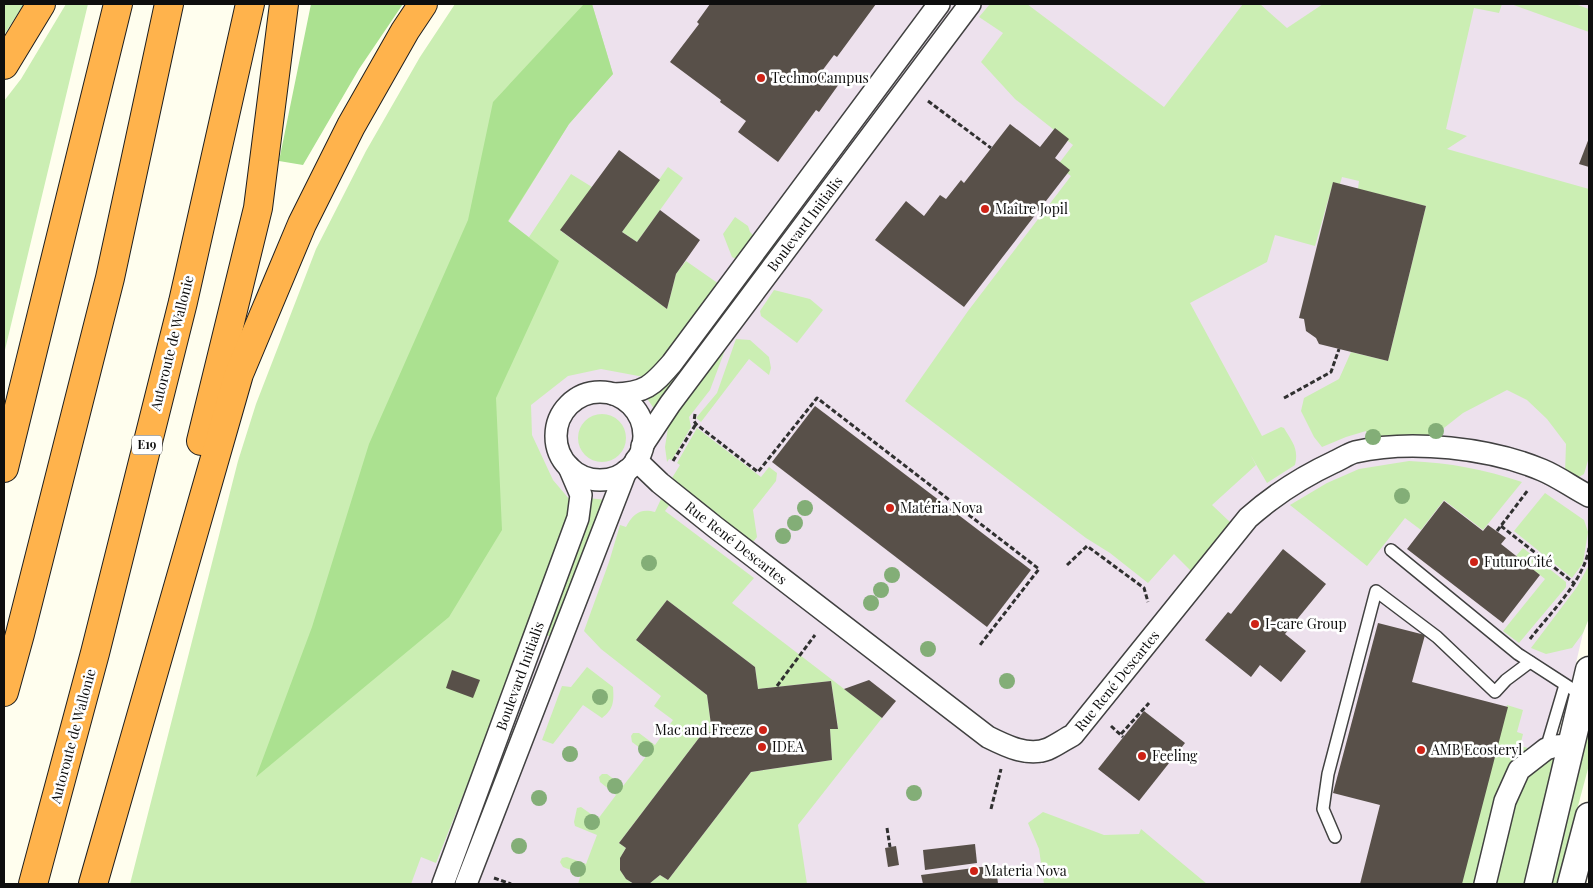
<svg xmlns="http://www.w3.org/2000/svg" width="1593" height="888" font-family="'Playfair Display',serif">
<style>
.industrial{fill:#ede1ed}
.green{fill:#cbeeb3}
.forest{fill:#abe190}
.building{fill:#585049}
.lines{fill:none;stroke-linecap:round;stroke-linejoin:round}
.service-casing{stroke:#414141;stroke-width:14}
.minor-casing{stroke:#414141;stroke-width:24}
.tertiary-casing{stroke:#414141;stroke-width:29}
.motorway-casing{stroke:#1f1f1f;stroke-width:30}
.path{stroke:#303030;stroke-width:3;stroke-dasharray:5 2.5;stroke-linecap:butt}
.service{stroke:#fff;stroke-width:11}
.minor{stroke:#fff;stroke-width:21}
.tertiary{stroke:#fff;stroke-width:26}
.motorway{stroke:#ffb34c;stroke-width:28}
.tree{fill:#83ae77}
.poi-dot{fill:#ce2216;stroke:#fff;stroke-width:2}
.labels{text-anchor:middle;stroke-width:5;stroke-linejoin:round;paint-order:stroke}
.shield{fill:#fff;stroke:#565656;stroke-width:1}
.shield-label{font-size:12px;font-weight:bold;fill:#0e0e0e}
.poi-label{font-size:14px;fill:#0e0e0e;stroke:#fff;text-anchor:start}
.street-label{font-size:14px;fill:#0e0e0e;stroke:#fff}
</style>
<rect width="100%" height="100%" fill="#fffeee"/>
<!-- industrial -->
<polygon class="industrial" points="584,4 1589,4 1589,618 1583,633 1565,710 1562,712 1556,746 1557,760 1530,884 225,884"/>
<!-- green -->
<g class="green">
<polygon points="4,4 24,4 4,35"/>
<polygon points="66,4 88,4 4,354 4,101 21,79"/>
<polygon points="455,4 592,4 613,74 569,124 508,222 529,237 571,174 592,187 561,231 667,309 676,274 686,261 719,284 669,353 644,377 601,369 568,376 531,405 532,435 553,480 570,500 569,529 436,863 421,857 411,884 130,884 238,461 256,404 316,249 366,151 420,57"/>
<path d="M990,4H1027L1164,107L1243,4H1260L1287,28L1323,4H1502L1499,13L1474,8L1446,129L1467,136L1447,149L1589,189V457L1584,474L1577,478L1565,473L1566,444L1547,419L1527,400L1507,390L1463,413L1435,435H1399L1368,440L1366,431L1346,437L1322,447L1314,437L1301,411L1304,398L1339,379L1351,352L1388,361L1426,206L1358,189L1359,181L1342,177L1340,184L1333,183L1315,246L1275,235L1267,262L1190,303L1262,436L1281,427L1284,428C1292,442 1299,448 1295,465L1267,483L1250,454L1256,465L1212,505L1231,523L1192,572L1174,554L1148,583L1110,553L1086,538L905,401L968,311L1071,176L1057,166L1073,145L1015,99L981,62L1003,33L979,17Z"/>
<polygon points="1511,4 1575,4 1589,9 1589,32"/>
<polygon points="668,167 683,178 637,242 622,232"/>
<polygon points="735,217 748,226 750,232 754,236 736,259 732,257 723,234"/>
<polygon points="773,241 780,246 657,413 646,397 656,393 666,385"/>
<polygon points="774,290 810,299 823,310 797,343 761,316 760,311"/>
<polygon points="736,339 750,340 769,357 771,368 769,375 749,359 701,422 696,418 717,393"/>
<polygon points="728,342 710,390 689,417 691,427 672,460 669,459 667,462 665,447 669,421"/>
<circle cx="602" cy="438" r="24"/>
<polygon points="697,428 761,477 769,467 777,473 776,481 753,510 757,537 754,541 749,542 676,484 672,478 680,465 677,463"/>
<path d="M1409,461C1451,463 1483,469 1522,482L1483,530L1444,500L1421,530L1405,518L1367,566L1290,505L1327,483L1359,469Z"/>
<polygon points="1545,493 1584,520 1588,532 1583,563 1572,578 1514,531"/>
<polygon points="588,498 607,500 554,638 546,635 586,529 589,515"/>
<path d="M661,499L670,504L665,511L754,578L732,603L882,718L798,825L807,884H649L660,875L668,880L751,772L832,760L830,729L838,728L831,681L758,689L755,667L667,600L636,640L707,695L712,732L702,734L619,843L626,848C616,861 619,877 634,884H578L581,874L563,867L560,862L562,858L567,857L586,864L597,835L575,826L574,822L577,808L581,807L598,819L616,795L600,782L599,777L602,774H607L623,786L648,754L632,742L631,736L633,733H639L655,745L673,720L654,706L661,696L601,649L584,631L609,562L620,525L626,527C633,514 640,508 655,512Z"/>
<polygon points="1523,548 1566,582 1566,587 1519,643 1503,631 1545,579 1516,556"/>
<polygon points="1589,565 1589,618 1583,633 1572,648 1546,654 1531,648 1577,587"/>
<path d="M587,667L613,687C614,701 614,709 602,718L583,705L553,744L542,740L562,686L571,687Z"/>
<polygon points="1589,696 1589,765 1557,884 1544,884"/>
<polygon points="1507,705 1523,710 1517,732 1523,734 1520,746 1532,749 1478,884 1461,884"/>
<polygon points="1554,757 1557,760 1530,884 1495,884 1521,783 1536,766"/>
<polygon points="1043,812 1104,835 1139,834 1141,829 1207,884 1044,884 1039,849 1028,823"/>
</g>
<!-- forest -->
<g class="forest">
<polygon points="311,4 403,4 359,69 303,165 279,161"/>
<polygon points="584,4 592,4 613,74 569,124 508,221 559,261 496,398 502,530 449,617 256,777 312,627 369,444 468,220 493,102"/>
</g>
<!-- building -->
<g class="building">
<polygon points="710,4 876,4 837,57 834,55 822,71 839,84 819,112 816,110 778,162 738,132 746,121 720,102 721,100 670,62 699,24 697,22"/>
<polygon points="1010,124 1040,147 1055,128 1069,139 1055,158 1070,170 964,307 875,240 906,201 924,216 940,195 946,199 961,180 964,183"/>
<polygon points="1589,138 1589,167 1579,164"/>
<polygon points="619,150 660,180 622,232 637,242 660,210 700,240 676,274 667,309 560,230"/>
<polygon points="1333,182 1426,206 1388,361 1319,344 1316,338 1306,331 1304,319 1299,318"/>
<polygon points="815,406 1031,570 987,627 772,462"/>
<polygon points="1444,501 1483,531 1488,525 1506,538 1501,544 1540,575 1503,623 1407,549"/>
<polygon points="1283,549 1326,584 1285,634 1306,651 1281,682 1260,665 1251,677 1205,640 1228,612 1231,614"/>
<polygon points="667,600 755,667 758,689 831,681 838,729 830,729 832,760 751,772 668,880 660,875 649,884 634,884 626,879 620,870 620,858 626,848 619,843 702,734 712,732 707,695 636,640"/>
<polygon points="1378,623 1425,635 1412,682 1508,707 1462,884 1360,884 1380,805 1333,793"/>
<polygon points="452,670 480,680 473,698 446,688"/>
<polygon points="869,680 896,701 882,718 844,689"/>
<polygon points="1144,711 1185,743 1139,801 1098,769"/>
<polygon points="975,844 977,863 925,870 923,850"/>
<polygon points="896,846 899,865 888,867 885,848"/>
<polygon points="996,865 998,884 923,884 921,875"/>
</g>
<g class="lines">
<!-- service casing -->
<g class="service-casing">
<g id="service">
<polyline points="1391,550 1518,654 1583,696"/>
<polyline points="1546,749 1565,685"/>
<polyline points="1335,837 1323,809 1328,774 1376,591 1437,637 1495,692 1506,680 1530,662"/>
</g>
</g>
<!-- minor casing -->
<g class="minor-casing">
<g id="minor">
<circle cx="600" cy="436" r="44"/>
<path d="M614,394C645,393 652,386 672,363L939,4"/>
<polyline points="642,446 670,404 970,4"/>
<path d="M636,460L660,483L715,527L988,737C1006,746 1028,757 1048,749C1057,745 1065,739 1073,735L1248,518C1275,494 1302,477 1334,462C1341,459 1348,454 1355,452C1411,439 1490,448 1542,470C1559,477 1573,488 1589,496"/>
<polyline points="443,884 578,518 581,495 569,467"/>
<polyline points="466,884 626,471"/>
<polyline points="1485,884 1505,801 1519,770 1546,749 1556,746 1570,745"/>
</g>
</g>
<!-- tertiary casing -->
<g class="tertiary-casing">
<g id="tertiary">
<polyline points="1538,884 1589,670"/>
<polyline points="1571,884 1589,816"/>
</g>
</g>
<!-- motorway casing -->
<g class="motorway-casing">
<g id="motorway">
<polyline points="4,65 41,4"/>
<polyline points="201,441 258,208 284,4"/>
<polyline points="4,468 118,4"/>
<polyline points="4,692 20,634 110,278 169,4"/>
<polyline points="33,884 95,653 183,302 250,4"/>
<polyline points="93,884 239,374 302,224 351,126 405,31 423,4"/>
</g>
</g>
<!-- path -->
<g class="path">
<polyline points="928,101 991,148"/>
<polyline points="1284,398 1331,372 1339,349"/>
<polyline points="695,414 694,421 696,424 758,472 817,398 1039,569 980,645"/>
<polyline points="673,461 696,424"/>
<polyline points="1501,526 1574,583"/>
<polyline points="1497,531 1528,490"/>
<polyline points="1067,565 1087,546 1144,588 1148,602"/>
<path d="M1530,639C1550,613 1584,581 1589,548"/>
<polyline points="777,686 815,635"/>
<polyline points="1111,726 1123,737"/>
<polyline points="1121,734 1149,703"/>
<polyline points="991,809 1001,769"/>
<polyline points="887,828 890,847"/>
<polyline points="494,878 511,884"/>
</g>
<!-- service -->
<use href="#service" class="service"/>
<!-- minor -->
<use href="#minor" class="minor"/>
<!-- tertiary -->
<use href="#tertiary" class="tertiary"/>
<!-- motorway -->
<use href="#motorway" class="motorway"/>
</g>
<!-- trees -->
<g class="tree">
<circle cx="1436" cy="431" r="8"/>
<circle cx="1373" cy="437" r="8"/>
<circle cx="1402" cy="496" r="8"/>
<circle cx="805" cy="508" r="8"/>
<circle cx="795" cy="523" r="8"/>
<circle cx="783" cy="536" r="8"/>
<circle cx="649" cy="563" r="8"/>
<circle cx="892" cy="575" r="8"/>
<circle cx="881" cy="590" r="8"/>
<circle cx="871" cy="603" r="8"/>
<circle cx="928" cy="649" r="8"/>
<circle cx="1007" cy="681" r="8"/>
<circle cx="600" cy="697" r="8"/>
<circle cx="646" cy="749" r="8"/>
<circle cx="570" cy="754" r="8"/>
<circle cx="615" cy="786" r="8"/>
<circle cx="914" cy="793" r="8"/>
<circle cx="539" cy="798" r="8"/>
<circle cx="592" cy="822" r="8"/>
<circle cx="519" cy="846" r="8"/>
<circle cx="578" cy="869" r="8"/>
</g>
<!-- markers -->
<g class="poi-dot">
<circle cx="761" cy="78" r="5"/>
<circle cx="985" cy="209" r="5"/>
<circle cx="890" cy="508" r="5"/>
<circle cx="1474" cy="562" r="5"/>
<circle cx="1255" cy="624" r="5"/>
<circle cx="763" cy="730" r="5"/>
<circle cx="762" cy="747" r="5"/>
<circle cx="1421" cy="750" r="5"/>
<circle cx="1142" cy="756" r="5"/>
<circle cx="974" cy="871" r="5"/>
</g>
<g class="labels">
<!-- shield labels -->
<rect class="shield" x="132" y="435.5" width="30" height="19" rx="4"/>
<g class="shield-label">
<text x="147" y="449">E19</text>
</g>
<!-- poi labels -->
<g class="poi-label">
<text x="771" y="83">TechnoCampus</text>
<text x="995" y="214">Maître Jopil</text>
<text x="900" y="513">Matéria Nova</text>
<text x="1484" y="567">FuturoCité</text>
<text x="1265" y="629">I-care Group</text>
<text x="753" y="735" text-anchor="end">Mac and Freeze</text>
<text x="772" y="752">IDEA</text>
<text x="1431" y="755">AMB Ecosteryl</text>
<text x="1152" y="761">Feeling</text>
<text x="984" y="876">Materia Nova</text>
</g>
<!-- street labels -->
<g class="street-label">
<text transform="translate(805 224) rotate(-53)" y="5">Boulevard Initialis</text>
<text transform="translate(172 343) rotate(-76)" y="5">Autoroute de Wallonie</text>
<text transform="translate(736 543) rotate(38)" y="5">Rue René Descartes</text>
<text transform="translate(520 676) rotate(-70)" y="5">Boulevard Initialis</text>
<text transform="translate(1117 681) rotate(-51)" y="5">Rue René Descartes</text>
<text transform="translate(73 736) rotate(-75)" y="5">Autoroute de Wallonie</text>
</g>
</g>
<!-- border -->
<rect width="1593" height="888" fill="none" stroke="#0e0e0e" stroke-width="10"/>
</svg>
